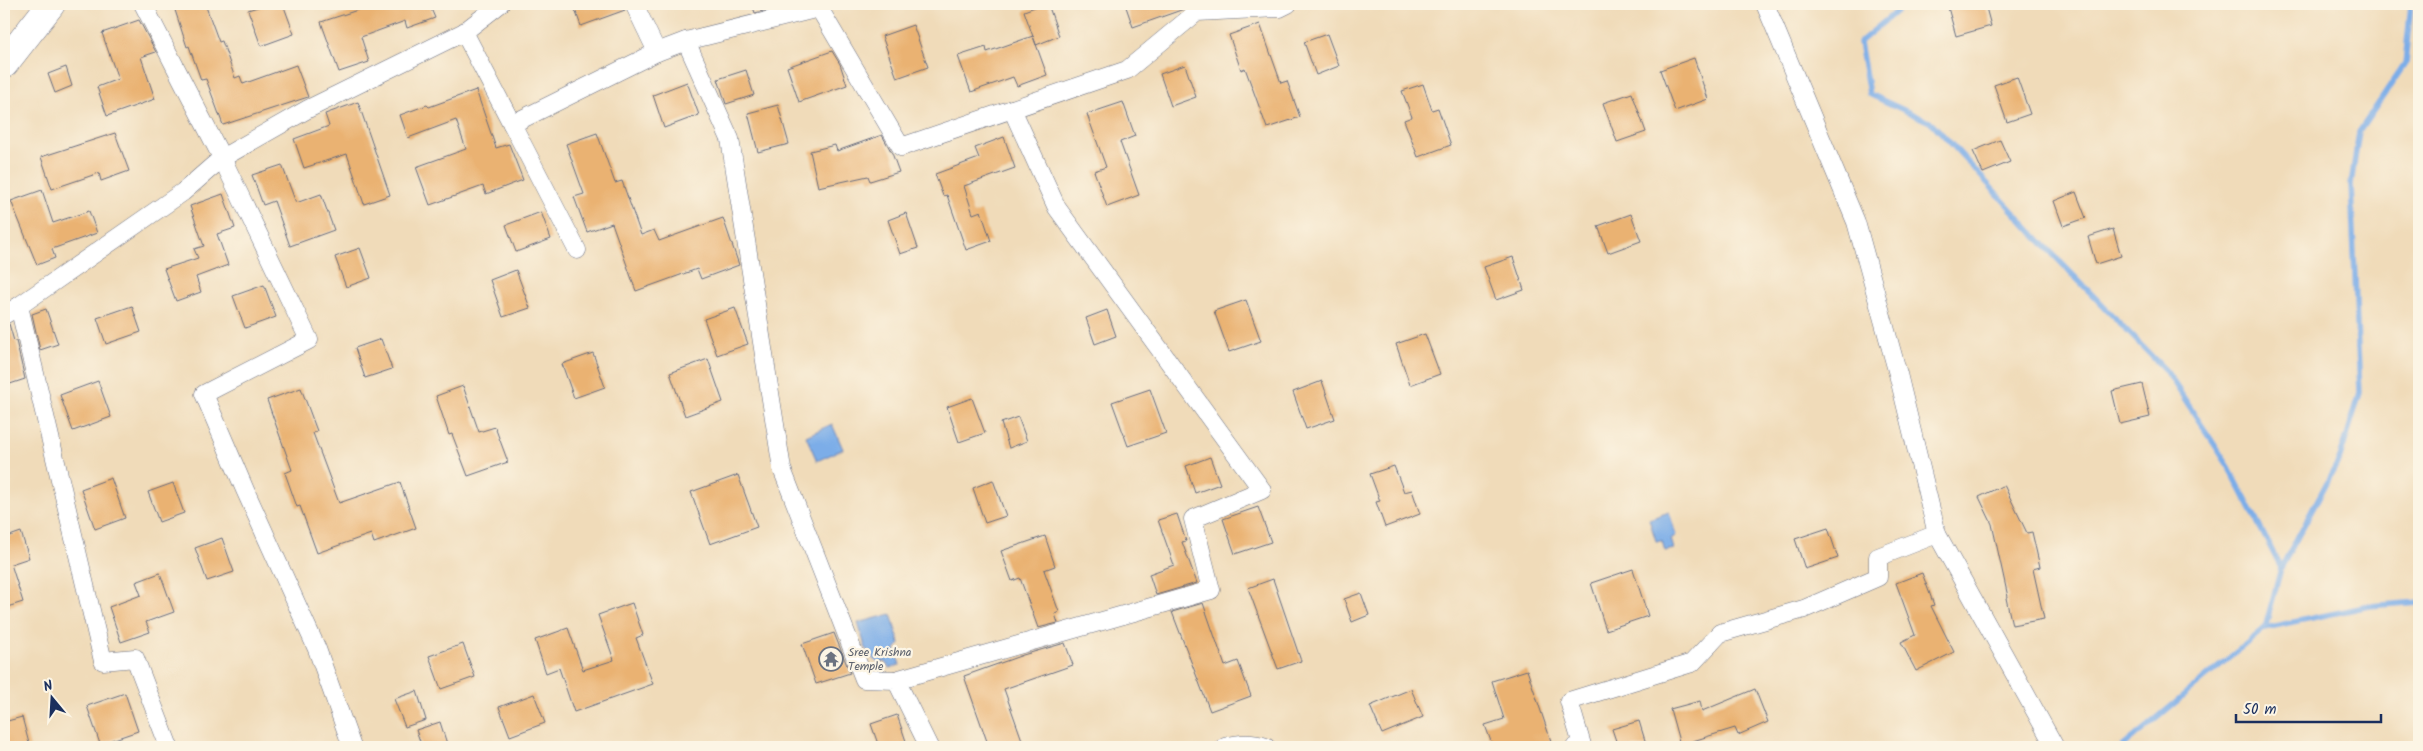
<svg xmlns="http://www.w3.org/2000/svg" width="2423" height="751" font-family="Kalam,sans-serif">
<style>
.water{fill:#7cade8;stroke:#4c6ea3}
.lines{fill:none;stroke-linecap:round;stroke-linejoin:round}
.stream{stroke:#7cade8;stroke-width:5.5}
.building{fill:#eab272}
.minor-casing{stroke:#666b7e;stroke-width:19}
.trunk-casing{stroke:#666b7e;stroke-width:29}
.minor{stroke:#fff;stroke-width:18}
.trunk{stroke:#fff;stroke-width:28}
.labels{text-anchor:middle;stroke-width:4.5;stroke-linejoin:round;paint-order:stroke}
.worship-label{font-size:12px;fill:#5b616d;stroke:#fcf5e5;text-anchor:start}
</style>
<rect width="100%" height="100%" fill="#fcf5e5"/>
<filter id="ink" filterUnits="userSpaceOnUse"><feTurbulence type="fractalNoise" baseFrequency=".02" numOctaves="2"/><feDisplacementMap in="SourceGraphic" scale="10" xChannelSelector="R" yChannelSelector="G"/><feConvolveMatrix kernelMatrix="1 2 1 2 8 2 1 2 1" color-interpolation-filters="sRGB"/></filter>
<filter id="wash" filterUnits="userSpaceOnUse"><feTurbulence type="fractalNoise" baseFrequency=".0096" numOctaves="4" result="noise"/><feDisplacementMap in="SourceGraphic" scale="20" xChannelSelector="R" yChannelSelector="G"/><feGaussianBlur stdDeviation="1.12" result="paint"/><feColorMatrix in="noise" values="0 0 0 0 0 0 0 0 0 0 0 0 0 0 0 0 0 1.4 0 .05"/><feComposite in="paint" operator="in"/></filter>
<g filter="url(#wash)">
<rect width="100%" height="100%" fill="#f0dbb9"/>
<!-- water -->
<g class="water">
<polygon points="832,424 843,449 817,461 806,436"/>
<polygon points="1669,512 1676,535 1671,539 1674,549 1665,551 1662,541 1656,541 1649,519"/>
<polygon points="891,614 900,644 895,649 900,665 890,668 884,661 878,663 866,649 858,623"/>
</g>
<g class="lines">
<!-- stream -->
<g class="stream">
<polyline points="1905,4 1860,42 1869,94 1932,123 2045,246 2167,372 2229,467 2281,568"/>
<polyline points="2265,628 2281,568 2340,458 2360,393 2351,184 2359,132 2405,64 2411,4"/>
<polyline points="2122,747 2265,628 2369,606 2419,602"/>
</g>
</g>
<g id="blocks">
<!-- building -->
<g class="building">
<polygon points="173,4 205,4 219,42 222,41 235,78 240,76 243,84 296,65 308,97 223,125 206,79 201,80 189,46 187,47"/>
<polygon points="267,4 283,4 294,34 261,46 248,10"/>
<polygon points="376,4 429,4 435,18 407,28 405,21 361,37 369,62 339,72 321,22"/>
<polygon points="573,4 623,4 625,10 581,26"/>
<polygon points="752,4 792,4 755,13"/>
<polygon points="1043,4 1048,4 1059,36 1036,45 1024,11"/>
<polygon points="1125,4 1190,4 1184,9 1133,27"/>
<polygon points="1947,4 1985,4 1991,26 1956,36"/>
<polygon points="139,20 156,52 141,57 155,99 107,116 97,87 118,79 102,33"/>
<polygon points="1260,24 1281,83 1287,81 1300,117 1267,128 1245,68 1241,70 1229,35"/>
<polygon points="913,25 928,67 897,78 882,36"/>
<polygon points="1327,34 1339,66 1316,75 1304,42"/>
<polygon points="1033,36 1047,75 1017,86 1013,77 971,92 958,56 986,47 987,52"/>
<polygon points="832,51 840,64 847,85 799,102 787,67"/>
<polygon points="1694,58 1708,99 1675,111 1660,70"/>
<polygon points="1185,65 1196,97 1171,106 1160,74"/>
<polygon points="66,67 72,86 55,93 48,74"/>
<polygon points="746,70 754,95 726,104 718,79"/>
<polygon points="2017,77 2030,114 2007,122 1994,85"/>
<polygon points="687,82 699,115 664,128 653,95"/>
<polygon points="1423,84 1432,110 1438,108 1451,145 1418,157 1404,120 1412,117 1402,91"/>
<polygon points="476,90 496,148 509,144 523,180 486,194 483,186 430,205 416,167 466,149 456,120 408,138 400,115 427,105 429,107"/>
<polygon points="1632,93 1646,132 1617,142 1603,103"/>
<polygon points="358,102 390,195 364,204 347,154 304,168 294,139 329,126 325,114"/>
<polygon points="1123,102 1135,136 1120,142 1139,195 1107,207 1094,171 1106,167 1087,114"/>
<polygon points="778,105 789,144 758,152 748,113"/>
<polygon points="115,133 129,171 101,181 99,173 52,189 41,157"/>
<polygon points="597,133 615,183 622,181 641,235 654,230 659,241 723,218 739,265 701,279 697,269 636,291 612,223 587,232 574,197 584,194 566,144"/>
<polygon points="882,135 892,153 899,172 870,181 868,176 818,187 810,151 835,145 837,151"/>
<polygon points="1004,137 1015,168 964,186 973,214 981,211 991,241 966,250 947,195 943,196 935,174 979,158 975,148"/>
<polygon points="2000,140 2010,162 1983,173 1973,151"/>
<polygon points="282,165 296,203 321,194 334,230 290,246 274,201 263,205 252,175"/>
<polygon points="42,190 53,223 89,211 97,233 52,249 55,258 37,265 11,201"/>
<polygon points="2076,192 2086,218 2063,226 2054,201"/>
<polygon points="223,194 235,228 217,234 228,265 196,277 201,292 176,301 164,269 198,258 194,249 204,246 190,206"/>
<polygon points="541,212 551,239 516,252 506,225"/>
<polygon points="906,213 918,248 900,254 888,220"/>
<polygon points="1631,214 1641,241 1608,253 1598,226"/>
<polygon points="2113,229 2121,256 2096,264 2088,237"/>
<polygon points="360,248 371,278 346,287 335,257"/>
<polygon points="1513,257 1524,290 1496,300 1484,267"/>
<polygon points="516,270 530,308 503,317 490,280"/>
<polygon points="264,285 276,317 245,328 233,296"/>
<polygon points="1246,300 1261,341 1229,352 1214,311"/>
<polygon points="132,306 141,332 106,344 97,318"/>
<polygon points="735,308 748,344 717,355 704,319"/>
<polygon points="46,309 58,344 40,350 32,314"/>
<polygon points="1107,310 1116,336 1095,344 1086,318"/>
<polygon points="9,324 14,341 16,341 25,379 4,386 4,326"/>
<polygon points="1425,334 1440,374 1410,385 1396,344"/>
<polygon points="381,339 392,369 365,378 355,348"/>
<polygon points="593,353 605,387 574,398 562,364"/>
<polygon points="708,359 723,402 685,416 670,373"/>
<polygon points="98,381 111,417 73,431 60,395"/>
<polygon points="1322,381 1335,419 1306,429 1293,392"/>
<polygon points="2142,384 2150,417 2120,424 2112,391"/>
<polygon points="463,386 479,432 495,427 508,462 468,476 452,434 449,435 436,396"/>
<polygon points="301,388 317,431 313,433 339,503 400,482 416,528 374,543 371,534 317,553 300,506 297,507 285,473 292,470 267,400"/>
<polygon points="1150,389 1166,433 1128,446 1112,402"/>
<polygon points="972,398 985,433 959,442 947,407"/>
<polygon points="1018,417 1027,441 1009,448 1001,423"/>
<polygon points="1210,457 1220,484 1195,493 1186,466"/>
<polygon points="1394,466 1404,492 1412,490 1420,514 1385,527 1376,502 1380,501 1370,474"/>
<polygon points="738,475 757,527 710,544 691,492"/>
<polygon points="111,478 125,518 95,529 81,489"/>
<polygon points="993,480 1006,516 985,523 973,488"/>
<polygon points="173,483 184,513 159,522 148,492"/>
<polygon points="2004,485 2027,533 2032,532 2040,567 2033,569 2044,619 2012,625 2006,598 2008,597 1992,524 1979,497"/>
<polygon points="1258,507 1271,542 1235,554 1223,519"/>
<polygon points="1177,514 1186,541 1182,542 1197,583 1156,595 1149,574 1174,565 1158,520"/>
<polygon points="1828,528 1838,558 1805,569 1795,539"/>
<polygon points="21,532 29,558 11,564 23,602 4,608 4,538"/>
<polygon points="1045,536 1055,566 1044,570 1059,612 1055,614 1058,623 1038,628 1020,578 1012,581 1001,551"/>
<polygon points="222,538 234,572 207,581 195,548"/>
<polygon points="1633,569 1648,616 1606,630 1591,583"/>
<polygon points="160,573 174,612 146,622 150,632 121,642 109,607 141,595 136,582"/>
<polygon points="1922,573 1934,605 1931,606 1954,652 1916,671 1901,642 1915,635 1896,583"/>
<polygon points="1273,579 1301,661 1278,669 1248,588"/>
<polygon points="1361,593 1369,615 1352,622 1344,599"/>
<polygon points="632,603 643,635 636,638 653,684 574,712 559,668 546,673 535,640 568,628 583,670 614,660 598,615"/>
<polygon points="1203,603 1225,666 1238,661 1251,696 1210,711 1172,612"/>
<polygon points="834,633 850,673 816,684 802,644"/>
<polygon points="1065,643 1073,665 1004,689 1022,740 1003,747 989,747 964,676 1023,655"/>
<polygon points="463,644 475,677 441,689 429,656"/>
<polygon points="1527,670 1553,747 1493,747 1485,725 1504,719 1492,681"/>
<polygon points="1411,689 1423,717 1382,734 1370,706"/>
<polygon points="1755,689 1768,722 1738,735 1735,728 1680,745 1670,709 1700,701 1702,711"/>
<polygon points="417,691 426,720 405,727 394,699"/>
<polygon points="125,693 138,731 100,744 87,706"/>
<polygon points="534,694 545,723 510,736 499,707"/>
<polygon points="897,715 908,747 879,747 871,724"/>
<polygon points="22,717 30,747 4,747 4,722"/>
<polygon points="1639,721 1647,747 1618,747 1612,729"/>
<polygon points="440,722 448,747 422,747 416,730"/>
</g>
</g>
</g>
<g filter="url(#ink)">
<use href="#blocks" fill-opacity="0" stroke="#666b7e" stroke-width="1"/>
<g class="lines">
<!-- minor casing -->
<g class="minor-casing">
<g id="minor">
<polyline points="143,4 222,158 309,340 204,394 245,490 317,649 352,747"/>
<polyline points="634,4 657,52 686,41 730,139 782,469 864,679 896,680 929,747"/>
<polyline points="1765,4 1856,222 1898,374 1937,534 2055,747"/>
<polyline points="464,32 500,4"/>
<polyline points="686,41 819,8 901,147 1127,70 1197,12 1280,8 1288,4"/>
<polyline points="512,124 577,250"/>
<polyline points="19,306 103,661 135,658 169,747"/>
<polyline points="4,315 19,306 183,192 222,158 308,109 464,32 512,124 657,52"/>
<polyline points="896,680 1211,590 1193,519 1262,490 1057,208 1012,109"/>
<path d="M1225,747C1239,743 1251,742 1266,747"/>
<polyline points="1575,747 1582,745 1569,701 1692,663 1720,633 1804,609 1878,577 1878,557 1937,534"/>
</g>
</g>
<!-- trunk casing -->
<g class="trunk-casing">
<polyline id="trunk" points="4,64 51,4"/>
</g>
<!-- minor -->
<use href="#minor" class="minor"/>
<!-- trunk -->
<use href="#trunk" class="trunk"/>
</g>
</g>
<!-- icons -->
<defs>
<g id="temple-ring" transform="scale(1.25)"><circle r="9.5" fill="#fcf5e5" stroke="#6b7280" stroke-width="1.5"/><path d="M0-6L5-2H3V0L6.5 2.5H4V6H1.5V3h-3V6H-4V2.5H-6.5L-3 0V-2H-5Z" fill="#6b7280"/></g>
</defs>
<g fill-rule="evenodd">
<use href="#temple-ring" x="831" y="659"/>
</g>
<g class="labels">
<!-- worship labels -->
<g class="worship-label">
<text x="848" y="656">Sree Krishna<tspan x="848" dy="14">Temple</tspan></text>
</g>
</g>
<!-- margin -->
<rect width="2423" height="751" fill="none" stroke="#fcf5e5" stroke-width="20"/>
<!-- north arrow -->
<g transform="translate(52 698) rotate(342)" stroke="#fcf5e5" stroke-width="4" paint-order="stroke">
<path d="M0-4L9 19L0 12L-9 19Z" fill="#1b2f5e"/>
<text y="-8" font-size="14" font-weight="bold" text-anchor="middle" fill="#1b2f5e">N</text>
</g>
<!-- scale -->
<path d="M2236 714v8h145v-8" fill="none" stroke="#1b2f5e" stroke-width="2.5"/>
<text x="2243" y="714" font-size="15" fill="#1b2f5e" stroke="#fcf5e5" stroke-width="4" paint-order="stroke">50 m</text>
</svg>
